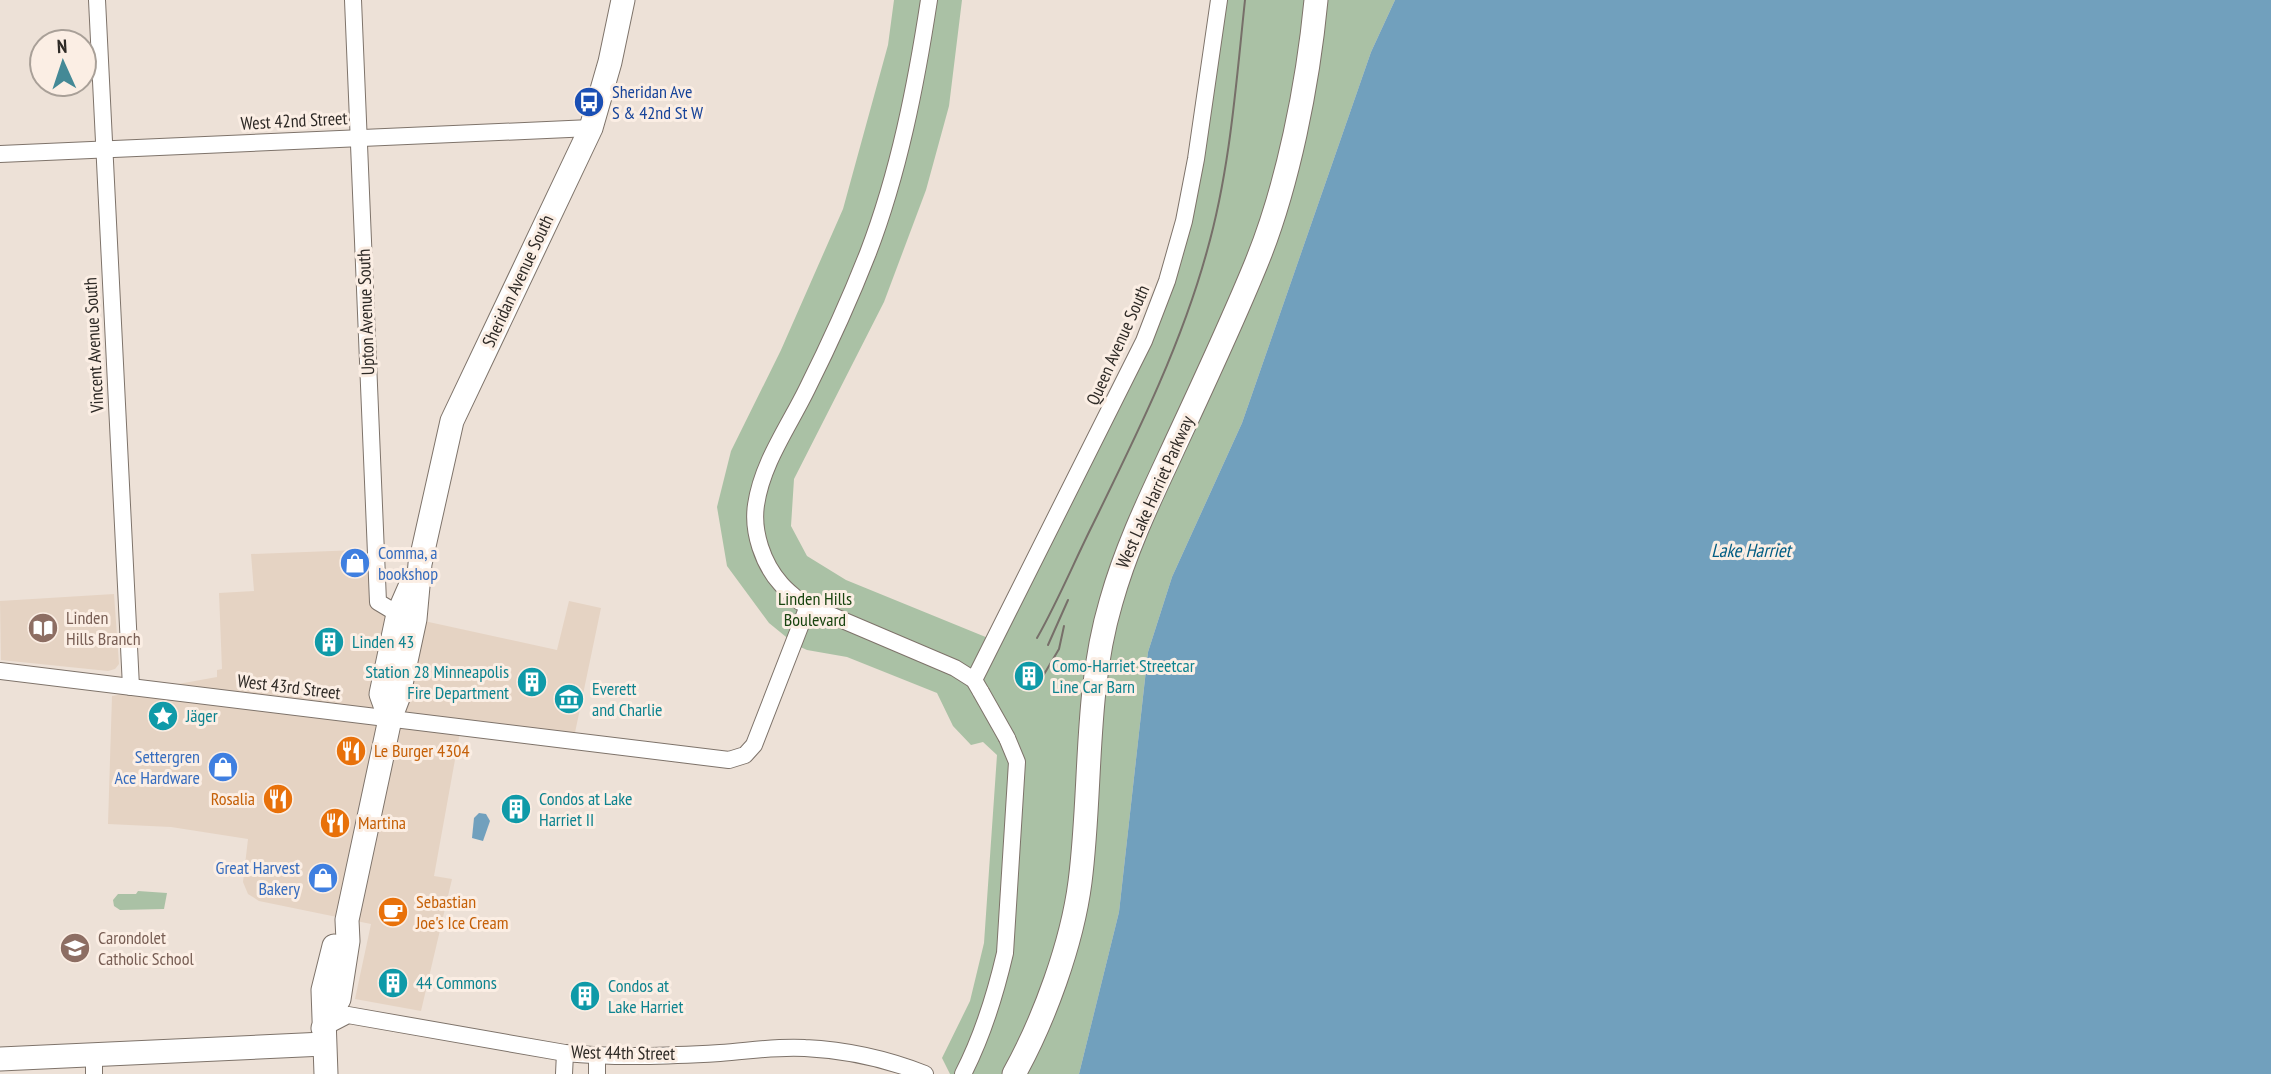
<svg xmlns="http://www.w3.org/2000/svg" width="2271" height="1074" font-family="'PT Sans Narrow',sans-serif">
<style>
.built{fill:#e5d3c3}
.green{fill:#aac1a5}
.water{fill:#71a0bd}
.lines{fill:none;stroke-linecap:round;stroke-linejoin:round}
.street-casing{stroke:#7e736a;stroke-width:18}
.secondary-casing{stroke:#7e736a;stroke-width:25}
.street{stroke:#fff;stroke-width:16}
.secondary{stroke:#fff;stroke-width:23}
.tram{stroke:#776f69;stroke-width:2}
.street-bridge-casing{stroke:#7e736a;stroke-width:18;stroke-linecap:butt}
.street-bridge{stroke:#fff;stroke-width:16}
.labels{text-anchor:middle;stroke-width:6;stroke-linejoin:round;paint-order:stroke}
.transit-label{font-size:18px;fill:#164399;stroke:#fbeee4;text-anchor:start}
.street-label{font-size:18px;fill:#2e2a26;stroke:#fbeee4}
.shop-label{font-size:18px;fill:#366cbe;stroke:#fbeee4;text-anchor:end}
.park-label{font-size:18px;fill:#18440f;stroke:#fbeee4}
.education-label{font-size:18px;fill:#785e54;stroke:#fbeee4;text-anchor:start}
.culture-label{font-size:18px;fill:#0d838f;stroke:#fbeee4;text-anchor:start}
.food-label{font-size:18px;fill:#c56008;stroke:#fbeee4;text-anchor:start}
.water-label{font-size:19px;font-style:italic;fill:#025d83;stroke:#fbeee4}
</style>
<rect width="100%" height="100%" fill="#ede1d7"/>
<!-- built -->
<g class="built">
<polygon points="358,550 361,553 376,553 378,601 415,619 557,650 569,601 601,608 572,747 460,732 434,876 452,879 421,1011 355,999 371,924 259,901 248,894 243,882 248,839 171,827 108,824 112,696 217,677 217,670 222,669 219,593 254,591 251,554"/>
<polygon points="114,594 119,664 115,669 108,671 1,660 0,601"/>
</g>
<!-- green -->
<g class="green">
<polygon points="894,0 962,0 949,106 926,190 884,302 794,479 791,526 807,556 846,580 993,640 1167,281 1219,0 1395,0 1371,52 1242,423 1172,577 1148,652 1119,912 1079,1074 950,1074 942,1058 970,1001 984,943 997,755 983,742 971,745 953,726 937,693 847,657 807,650 796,645 769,623 727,566 717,507 731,451 781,350 843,209 888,45"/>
<polygon points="138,891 167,893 164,909 120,910 114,906 113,900 118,894 136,894"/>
</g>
<!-- water -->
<g class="water">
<polygon points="1395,0 2271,0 2271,1074 1079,1074 1119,912 1148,652 1172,577 1242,423 1371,52"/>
<polygon points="479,813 486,814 490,821 483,841 472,838 474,818"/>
</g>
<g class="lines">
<!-- street casing -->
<g class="street-casing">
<g id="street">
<polyline points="97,0 131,687"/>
<polyline points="353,0 378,602 398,614"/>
<path d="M929,0C916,85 899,172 868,253C850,299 829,345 807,389C789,426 762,463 756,505C752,532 763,564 781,584C786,590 794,596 800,602L955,668L974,680L981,692"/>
<polyline points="0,154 591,128"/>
<polyline points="0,671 729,760 745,755 754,745 808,606"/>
<polyline points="974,680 1144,341 1167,281 1184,221 1196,159 1219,0"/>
<path d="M323,1028L348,1015L565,1053C616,1058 668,1056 720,1053C749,1051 777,1046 805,1048C847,1050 887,1059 925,1074"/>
<polyline points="94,1055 94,1074"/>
<polyline points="597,1056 597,1074"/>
<polyline points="564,1074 565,1053"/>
<path d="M963,1074C983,1035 995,996 1005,953L1017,762L1007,738"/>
</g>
</g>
<!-- secondary casing -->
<g class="secondary-casing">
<g id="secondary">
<polyline points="390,719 381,694 398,614 412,582"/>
<polyline points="323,1028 339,999 348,941 347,920 390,719 398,698 415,619 420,564 452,421 591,128 610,62 623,0"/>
<polyline points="0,1059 324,1044"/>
<polyline points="326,1074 323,990 334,946"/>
<path d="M1014,1074C1044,1020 1072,944 1080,882C1092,789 1084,693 1111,602C1125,552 1146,507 1168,460C1198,395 1229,330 1256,264C1288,186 1308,84 1316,0"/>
</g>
</g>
<!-- street -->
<use href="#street" class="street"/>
<!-- secondary -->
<use href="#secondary" class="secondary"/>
<!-- tram -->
<g class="tram">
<path d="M1037,638C1058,601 1074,562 1093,524C1136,436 1181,346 1207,251C1230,170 1236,84 1245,0"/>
<polyline points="1048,645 1068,600"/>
<polyline points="1043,676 1059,649 1064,626"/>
</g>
<!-- street-bridge casing -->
<g class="street-bridge-casing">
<polyline id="street-bridge" points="981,692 1007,738"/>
</g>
<!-- street-bridge -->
<use href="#street-bridge" class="street-bridge"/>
</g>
<!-- icons -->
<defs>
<g id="bus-disc" transform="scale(1.575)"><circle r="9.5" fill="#1a4fb4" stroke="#fbeee4"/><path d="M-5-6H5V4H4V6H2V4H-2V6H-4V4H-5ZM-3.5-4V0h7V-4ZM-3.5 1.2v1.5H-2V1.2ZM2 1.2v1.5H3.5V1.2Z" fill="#fff"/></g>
<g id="shop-disc" transform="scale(1.575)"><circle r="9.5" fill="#3f7fe0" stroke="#fbeee4"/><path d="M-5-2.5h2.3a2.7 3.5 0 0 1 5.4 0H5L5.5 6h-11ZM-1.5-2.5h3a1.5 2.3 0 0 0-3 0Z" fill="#fff"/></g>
<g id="library-disc" transform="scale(1.575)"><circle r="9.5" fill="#8d6e63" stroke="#fbeee4"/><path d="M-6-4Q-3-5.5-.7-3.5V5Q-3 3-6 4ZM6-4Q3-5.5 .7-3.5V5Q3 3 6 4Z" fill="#fff"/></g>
<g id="building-disc" transform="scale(1.575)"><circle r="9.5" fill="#0f9aa8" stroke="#fbeee4"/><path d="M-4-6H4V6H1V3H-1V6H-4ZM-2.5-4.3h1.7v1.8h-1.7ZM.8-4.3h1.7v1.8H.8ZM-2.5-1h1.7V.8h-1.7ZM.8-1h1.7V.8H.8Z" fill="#fff"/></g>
<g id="museum-disc" transform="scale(1.575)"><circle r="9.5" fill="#0f9aa8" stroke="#fbeee4"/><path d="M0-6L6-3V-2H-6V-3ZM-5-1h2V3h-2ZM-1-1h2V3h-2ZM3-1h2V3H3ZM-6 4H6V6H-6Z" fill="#fff"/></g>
<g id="sight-disc" transform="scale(1.575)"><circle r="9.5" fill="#0f9aa8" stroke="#fbeee4"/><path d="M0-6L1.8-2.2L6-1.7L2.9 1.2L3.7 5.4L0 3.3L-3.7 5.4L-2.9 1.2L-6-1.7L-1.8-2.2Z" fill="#fff"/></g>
<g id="restaurant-disc" transform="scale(1.575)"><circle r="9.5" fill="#e8710a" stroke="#fbeee4"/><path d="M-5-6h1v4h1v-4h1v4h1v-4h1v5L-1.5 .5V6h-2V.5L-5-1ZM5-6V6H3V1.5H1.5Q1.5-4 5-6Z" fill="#fff"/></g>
<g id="cafe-disc" transform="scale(1.575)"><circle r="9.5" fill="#e8710a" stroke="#fbeee4"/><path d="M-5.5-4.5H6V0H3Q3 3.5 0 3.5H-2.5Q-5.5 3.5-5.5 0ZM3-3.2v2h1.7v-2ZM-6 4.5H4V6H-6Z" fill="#fff"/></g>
<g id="school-disc" transform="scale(1.575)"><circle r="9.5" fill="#8d6e63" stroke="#fbeee4"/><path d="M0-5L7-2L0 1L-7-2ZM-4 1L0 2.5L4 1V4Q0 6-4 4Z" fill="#fff"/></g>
</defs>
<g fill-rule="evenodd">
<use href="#bus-disc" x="589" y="102"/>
<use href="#shop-disc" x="355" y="563"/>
<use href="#library-disc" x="43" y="628"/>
<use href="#building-disc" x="329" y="642"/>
<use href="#building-disc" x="1029" y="676"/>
<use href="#building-disc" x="532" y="682"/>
<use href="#museum-disc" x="569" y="699"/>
<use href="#sight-disc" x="163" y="716"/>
<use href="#restaurant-disc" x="351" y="751"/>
<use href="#shop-disc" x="223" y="767"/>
<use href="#restaurant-disc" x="278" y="799"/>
<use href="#building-disc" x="516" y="809"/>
<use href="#restaurant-disc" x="335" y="823"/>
<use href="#shop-disc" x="323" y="878"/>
<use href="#cafe-disc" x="393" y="912"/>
<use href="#school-disc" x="75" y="948"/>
<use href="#building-disc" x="393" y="983"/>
<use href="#building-disc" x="585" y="996"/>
</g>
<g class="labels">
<!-- transit labels -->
<g class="transit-label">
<text x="612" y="98">Sheridan Ave<tspan x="612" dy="21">S &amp; 42nd St W</tspan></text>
</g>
<!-- street labels -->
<g class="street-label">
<text transform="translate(294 121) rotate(-3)" y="6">West 42nd Street</text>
<text transform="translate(518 281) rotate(-65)" y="6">Sheridan Avenue South</text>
<text transform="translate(366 312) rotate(-92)" y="6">Upton Avenue South</text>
<text transform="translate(94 345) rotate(-93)" y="6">Vincent Avenue South</text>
<text transform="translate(1118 345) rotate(-66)" y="6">Queen Avenue South</text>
<text transform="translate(1155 492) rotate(-66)" y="6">West Lake Harriet Parkway</text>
<text transform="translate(289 687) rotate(7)" y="6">West 43rd Street</text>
<text transform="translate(623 1053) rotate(1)" y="6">West 44th Street</text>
</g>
<!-- shop labels -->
<g class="shop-label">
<text x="378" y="559" text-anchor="start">Comma, a<tspan x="378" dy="21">bookshop</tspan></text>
<text x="200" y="763">Settergren<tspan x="200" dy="21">Ace Hardware</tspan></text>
<text x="300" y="874">Great Harvest<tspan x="300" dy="21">Bakery</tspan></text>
</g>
<!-- park labels -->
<g class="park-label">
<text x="815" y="605">Linden Hills<tspan x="815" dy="21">Boulevard</tspan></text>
</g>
<!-- education labels -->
<g class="education-label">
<text x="66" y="624">Linden<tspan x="66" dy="21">Hills Branch</tspan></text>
<text x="98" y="944">Carondolet<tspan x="98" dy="21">Catholic School</tspan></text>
</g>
<!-- culture labels -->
<g class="culture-label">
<text x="352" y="648">Linden 43</text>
<text x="1052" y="672">Como-Harriet Streetcar<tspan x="1052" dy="21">Line Car Barn</tspan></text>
<text x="509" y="678" text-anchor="end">Station 28 Minneapolis<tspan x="509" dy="21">Fire Department</tspan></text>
<text x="592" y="695">Everett<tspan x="592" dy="21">and Charlie</tspan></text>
<text x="186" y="722">Jäger</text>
<text x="539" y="805">Condos at Lake<tspan x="539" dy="21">Harriet II</tspan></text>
<text x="416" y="989">44 Commons</text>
<text x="608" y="992">Condos at<tspan x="608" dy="21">Lake Harriet</tspan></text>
</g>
<!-- food labels -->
<g class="food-label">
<text x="374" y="757">Le Burger 4304</text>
<text x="255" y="805" text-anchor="end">Rosalia</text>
<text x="358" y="829">Martina</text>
<text x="416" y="908">Sebastian<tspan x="416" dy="21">Joe's Ice Cream</tspan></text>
</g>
<!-- water labels -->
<g class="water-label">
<text x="1751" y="557">Lake Harriet</text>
</g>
</g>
<!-- north arrow -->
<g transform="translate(63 63) rotate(357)"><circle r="33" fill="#fbeee4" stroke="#a9a098" stroke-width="2"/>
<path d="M0-5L12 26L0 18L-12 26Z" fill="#448996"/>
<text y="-10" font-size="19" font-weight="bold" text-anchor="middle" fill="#2e2a26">N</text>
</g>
</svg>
